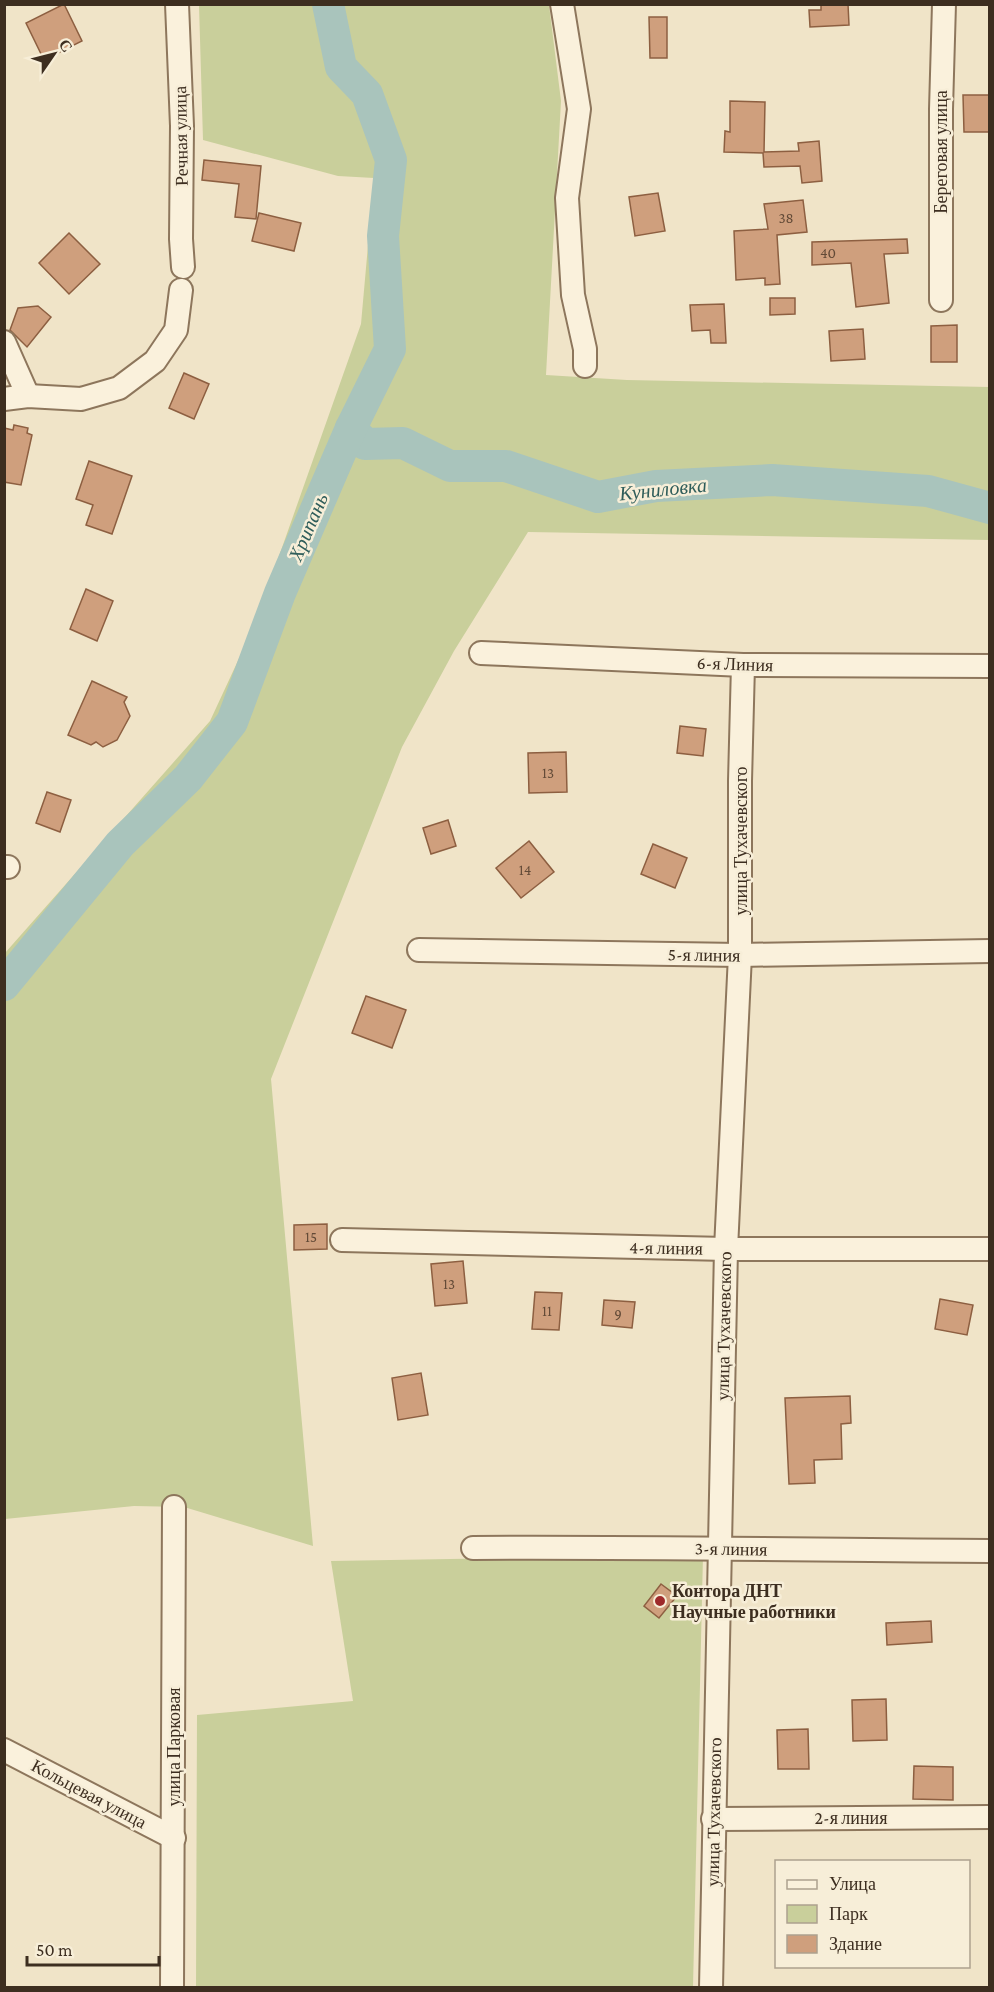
<svg xmlns="http://www.w3.org/2000/svg" width="994" height="1992" font-family="'Crimson Pro',serif">
<style>
.green{fill:#c9cf9b}
.lines{fill:none;stroke-linecap:round;stroke-linejoin:round}
.river{stroke:#a9c4bc;stroke-width:32}
.building{fill:#cf9f7d;stroke:#8d5f41;stroke-width:1.5}
.minor-casing{stroke:#8d765c;stroke-width:26}
.minor{stroke:#faf1dc;stroke-width:22}
.poi-dot{fill:#9e2a2b;stroke:#f7eed8;stroke-width:2}
.labels{text-anchor:middle;stroke-width:5;stroke-linejoin:round;paint-order:stroke}
.number-label{font-size:15px;fill:#624a37}
.street-label{font-size:18px;fill:#3d2e20;stroke:#f7eed8}
.poi-label{font-size:18px;font-weight:bold;fill:#3d2e20;stroke:#f7eed8;text-anchor:start}
.water-label{font-size:20px;font-style:italic;fill:#2f5d5a;stroke:#f7eed8}
</style>
<rect width="100%" height="100%" fill="#f0e4c8"/>
<!-- green -->
<g class="green">
<polygon points="199,5 549,5 561,101 546,375 627,380 989,387 989,540 528,532 454,651 402,747 271,1079 313,1546 184,1507 134,1506 5,1519 5,953 210,721 255,624 361,324 374,178 338,176 203,140"/>
<polygon points="703,1555 693,1987 196,1988 197,1715 353,1701 331,1561"/>
</g>
<g class="lines">
<!-- river -->
<g class="river">
<polyline points="351,428 365,444 403,443 450,466 506,466 598,497 656,486 772,480 928,491 990,508"/>
<polyline points="4,985 120,844 188,778 232,722 280,593 351,428 390,349 383,236 391,160 367,94 341,67 328,4"/>
</g>
</g>
<!-- building -->
<g class="building">
<polygon points="64,4 82,41 44,60 26,23"/>
<polygon points="821,4 848,4 849,25 810,27 809,10 821,10"/>
<polygon points="649,17 667,17 667,58 650,58"/>
<polygon points="963,95 990,95 990,132 964,132"/>
<polygon points="730,101 765,102 764,152 799,151 798,143 819,141 822,181 802,183 800,166 764,167 763,153 724,152 725,131 730,132"/>
<polygon points="204,160 261,166 256,219 235,217 239,184 202,180"/>
<polygon points="658,193 665,231 635,236 629,197"/>
<polygon points="803,200 807,232 777,235 780,284 765,285 765,278 736,280 734,231 768,229 764,204"/>
<polygon points="259,213 301,223 294,251 252,241"/>
<polygon points="69,233 100,264 69,294 39,263"/>
<polygon points="907,239 908,253 884,254 889,303 856,307 851,263 812,265 812,242"/>
<polygon points="770,298 795,298 795,314 770,315"/>
<polygon points="724,304 726,343 711,343 710,330 692,331 690,305"/>
<polygon points="38,306 51,317 27,347 10,330 18,308"/>
<polygon points="957,325 957,362 931,362 931,326"/>
<polygon points="863,329 865,359 831,361 829,331"/>
<polygon points="184,373 209,384 194,419 169,408"/>
<polygon points="14,425 28,428 27,433 32,435 21,485 4,482 4,428 13,430"/>
<polygon points="89,461 132,476 112,534 86,525 93,505 76,499"/>
<polygon points="86,589 113,601 97,641 70,629"/>
<polygon points="92,681 127,697 124,702 130,716 117,740 103,747 96,742 91,745 68,735"/>
<polygon points="680,726 706,729 703,756 677,753"/>
<polygon points="566,752 567,792 529,793 528,753"/>
<polygon points="47,792 71,800 60,832 36,823"/>
<polygon points="448,820 456,846 431,854 423,828"/>
<polygon points="529,841 554,872 521,898 496,868"/>
<polygon points="653,844 687,858 675,888 641,874"/>
<polygon points="366,996 406,1010 392,1048 352,1033"/>
<polygon points="327,1224 327,1249 294,1250 294,1225"/>
<polygon points="463,1261 467,1303 435,1306 431,1264"/>
<polygon points="535,1292 562,1293 559,1330 532,1329"/>
<polygon points="940,1299 973,1305 967,1335 935,1329"/>
<polygon points="604,1300 635,1302 632,1328 602,1325"/>
<polygon points="421,1373 428,1415 398,1420 392,1378"/>
<polygon points="850,1396 851,1423 841,1424 842,1459 814,1460 815,1483 789,1484 785,1398"/>
<polygon points="661,1584 677,1596 659,1618 644,1606"/>
<polygon points="931,1621 932,1642 887,1645 886,1623"/>
<polygon points="886,1699 887,1740 853,1741 852,1700"/>
<polygon points="808,1729 809,1769 778,1769 777,1730"/>
<polygon points="914,1766 953,1767 953,1800 913,1799"/>
</g>
<g class="lines">
<!-- minor casing -->
<g class="minor-casing">
<g id="minor">
<polyline points="177,4 182,126 181,239 183,267"/>
<polyline points="562,4 579,109 567,198 573,295 585,349 585,366"/>
<polyline points="941,300 941,109 944,4"/>
<polyline points="4,342 28,396"/>
<polyline points="4,399 28,396 81,399 119,388 155,361 176,330 181,290"/>
<polyline points="481,653 743,665 990,666"/>
<polyline points="4,867 8,867"/>
<polyline points="419,950 740,955 990,951"/>
<polyline points="342,1240 726,1249 990,1249"/>
<path d="M473,1548C645,1547 817,1550 990,1551"/>
<polyline points="4,1750 174,1838"/>
<polyline points="713,1819 990,1817"/>
<polyline points="172,1988 174,1507"/>
<polyline points="711,1988 726,1249 740,955 740,781 743,665"/>
</g>
</g>
<!-- minor -->
<use href="#minor" class="minor"/>
</g>
<!-- markers -->
<circle class="poi-dot" cx="660" cy="1601" r="6"/>
<g class="labels">
<!-- number labels -->
<g class="number-label">
<text x="786" y="223">38</text>
<text x="828" y="258">40</text>
<text x="548" y="778">13</text>
<text x="525" y="875">14</text>
<text x="311" y="1242">15</text>
<text x="449" y="1289">13</text>
<text x="547" y="1316">11</text>
<text x="618" y="1319">9</text>
</g>
<!-- street labels -->
<g class="street-label">
<text transform="translate(181 136) rotate(-91)" y="6">Речная улица</text>
<text transform="translate(941 152) rotate(-90)" y="6">Береговая улица</text>
<text transform="translate(735 664) rotate(2)" y="6">6-я Линия</text>
<text transform="translate(741 841) rotate(-90)" y="6">улица Тухачевского</text>
<text transform="translate(704 955) rotate(1)" y="6">5-я линия</text>
<text transform="translate(666 1248) rotate(1)" y="6">4-я линия</text>
<text transform="translate(724 1326) rotate(-89)" y="6">улица Тухачевского</text>
<text transform="translate(731 1549) rotate(1)" y="6">3-я линия</text>
<text transform="translate(174 1747) rotate(-90)" y="6">улица Парковая</text>
<text transform="translate(89 1794) rotate(28)" y="6">Кольцевая улица</text>
<text transform="translate(714 1812) rotate(-89)" y="6">улица Тухачевского</text>
<text x="851" y="1824">2-я линия</text>
</g>
<!-- poi labels -->
<g class="poi-label">
<text x="672" y="1597">Контора ДНТ<tspan x="672" dy="21">Научные работники</tspan></text>
</g>
<!-- water labels -->
<g class="water-label">
<text transform="translate(663 489) rotate(-6)" y="7">Куниловка</text>
<text transform="translate(308 527) rotate(-67)" y="7">Хрипань</text>
</g>
</g>
<!-- border -->
<rect width="994" height="1992" fill="none" stroke="#3d2e20" stroke-width="12"/>
<!-- legend -->
<rect x="775" y="1860" width="195" height="108" fill="#f7eed8" stroke="#ada18e" stroke-width="1.5"/>
<rect x="787" y="1880" width="30" height="9" fill="#faf1dc" stroke="#ada18e" stroke-width="1.5"/>
<text x="829" y="1890" font-size="18" fill="#3d2e20">Улица</text>
<rect x="787" y="1905" width="30" height="18" fill="#c9cf9b" stroke="#ada18e" stroke-width="1.5"/>
<text x="829" y="1920" font-size="18" fill="#3d2e20">Парк</text>
<rect x="787" y="1935" width="30" height="18" fill="#cf9f7d" stroke="#ada18e" stroke-width="1.5"/>
<text x="829" y="1950" font-size="18" fill="#3d2e20">Здание</text>
<!-- north arrow -->
<g transform="translate(54 54) rotate(55)" stroke="#f7eed8" stroke-width="4.5" paint-order="stroke">
<path d="M0-4.5L10 22L0 15L-10 22Z" fill="#3d2e20"/>
<text y="-9" font-size="16" font-weight="bold" text-anchor="middle" fill="#3d2e20">С</text>
</g>
<!-- scale -->
<path d="M27 1956v9h132v-9" fill="none" stroke="#3d2e20" stroke-width="3"/>
<text x="36" y="1956" font-size="18" fill="#3d2e20" stroke="#f7eed8" stroke-width="4.5" paint-order="stroke">50 m</text>
</svg>
